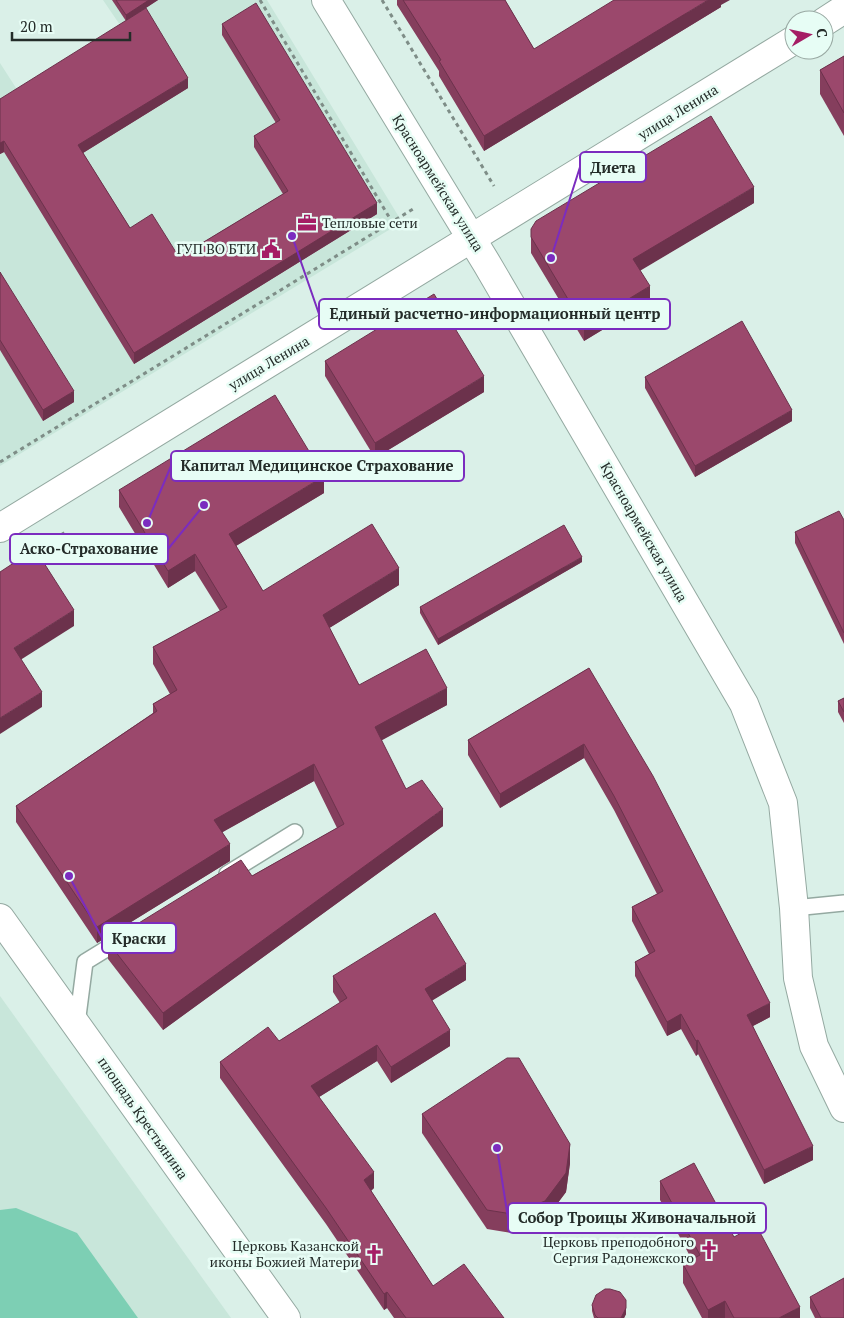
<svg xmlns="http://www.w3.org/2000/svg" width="844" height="1318" font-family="'PT Serif',serif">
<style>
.built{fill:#c8e6da}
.green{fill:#7dcfb4}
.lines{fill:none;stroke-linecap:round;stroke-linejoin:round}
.service-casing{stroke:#94a9a1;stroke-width:18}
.minor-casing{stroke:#94a9a1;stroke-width:30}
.tertiary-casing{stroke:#94a9a1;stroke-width:30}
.path{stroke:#7e8d87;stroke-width:3;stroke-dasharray:4 4;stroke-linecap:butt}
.service{stroke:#fff;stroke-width:15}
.minor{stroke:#fff;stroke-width:28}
.tertiary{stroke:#fff;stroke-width:28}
.wall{fill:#853e5d}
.shaded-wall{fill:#6c324c}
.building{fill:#9b486c;stroke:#6c324c}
.labels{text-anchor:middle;stroke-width:5;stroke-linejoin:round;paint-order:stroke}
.street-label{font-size:14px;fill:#242c29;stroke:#e7fdf5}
.poi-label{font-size:14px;fill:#242c29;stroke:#e7fdf5;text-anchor:end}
.leader{fill:none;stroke:#7b2cbf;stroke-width:2}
.callout-dot{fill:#7b2cbf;stroke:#e7fdf5;stroke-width:2}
.callout{fill:#e7fdf5;stroke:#7b2cbf;stroke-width:2}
.callout-label{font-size:15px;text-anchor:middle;font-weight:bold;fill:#242c29}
</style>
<rect width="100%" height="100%" fill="#daf0e8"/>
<!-- built -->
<g class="built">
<polygon points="103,0 267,0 402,222 0,466 0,63 18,91 120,25"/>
<polygon points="0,996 231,1318 0,1318"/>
</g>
<!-- green -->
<polygon class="green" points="16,1208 77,1233 138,1318 0,1318 0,1210"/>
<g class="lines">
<!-- service casing -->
<g class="service-casing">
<g id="service">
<polyline points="227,874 295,832"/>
<polyline points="794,908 844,903"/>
<polyline points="77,1024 85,962 124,938"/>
</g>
</g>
<!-- minor casing -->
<g class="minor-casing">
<g id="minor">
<polyline points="326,0 487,264 744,704 783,803 794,908 798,978 814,1046 844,1108"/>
<polyline points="824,22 844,9"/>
<polyline points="0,528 794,40"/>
</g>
</g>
<!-- tertiary casing -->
<g class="tertiary-casing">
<polyline id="tertiary" points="0,918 286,1318"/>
</g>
<!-- path -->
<g class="path">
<polyline points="260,0 392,222"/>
<polyline points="382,0 494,186"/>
<polyline points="0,462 413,209"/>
<polyline points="34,552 67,531"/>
</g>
<!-- service -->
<use href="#service" class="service"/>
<!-- minor -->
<use href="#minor" class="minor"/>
<!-- tertiary -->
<use href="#tertiary" class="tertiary"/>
</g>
<!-- wall -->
<g class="wall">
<polygon points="112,0 158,0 126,21"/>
<polygon points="397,0 505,0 534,49 721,5 721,7 484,151 439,76 439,71 397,5"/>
<polygon points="222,24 377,214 134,364 4,152 0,154 0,99 188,88 83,153 130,228 179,257 283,194 254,147 254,136 276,123 222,35"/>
<polygon points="844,56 844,136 820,94 820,70"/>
<polygon points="754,203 640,270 650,301 584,341 531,253 531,229"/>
<polygon points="0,272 74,402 43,421 0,350"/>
<polygon points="325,361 484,392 375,458 325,376"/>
<polygon points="645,377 792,421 695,477 645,388"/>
<polygon points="119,490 324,493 236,546 263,591 399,585 329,628 359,685 447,705 381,740 406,789 443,826 163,1030 108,959 108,942 252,876 337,828 314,781 222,832 230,861 97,943 16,822 16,806 153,713 153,704 170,694 153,664 153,647 220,611 195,571 168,588 119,507"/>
<polygon points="844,520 844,644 795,543 795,532"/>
<polygon points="582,562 438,645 420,613 420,607"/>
<polygon points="589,668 770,1017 753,1026 813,1160 764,1184 698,1054 696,1056 681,1029 667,1036 635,976 635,962 649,954 632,921 632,907 657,894 614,810 584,758 500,808 468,755 468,740"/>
<polygon points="844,698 844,723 838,712 838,701"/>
<polygon points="333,976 466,980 432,1000 450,1046 391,1083 377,1061 319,1097 374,1188 371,1191 433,1286 504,1318 394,1318 387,1308 384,1310 326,1224 220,1078 220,1062 279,1041 340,1003 333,992"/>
<polygon points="422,1114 570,1163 566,1192 545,1220 512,1233 487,1229 422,1133"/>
<polygon points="660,1181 734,1237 800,1318 702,1318 683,1283 683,1264 692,1260 660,1200"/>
<polygon points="810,1297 844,1318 815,1318 810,1308"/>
<polygon points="592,1305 626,1314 624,1318 594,1318 592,1311"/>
</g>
<!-- shaded-wall -->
<g class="shaded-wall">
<polygon points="149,0 158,0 126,21 126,15"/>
<polygon points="708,0 730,0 721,5 721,7 484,151 484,136"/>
<polygon points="188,78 188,88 78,156 78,145"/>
<polygon points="4,141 4,152 0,154 0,143"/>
<polygon points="754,187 754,203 633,275 633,259"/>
<polygon points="377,203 377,214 134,364 134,353"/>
<polygon points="650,286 650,301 584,341 584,326"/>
<polygon points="484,376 484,392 375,458 375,443"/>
<polygon points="74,391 74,402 43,421 43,410"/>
<polygon points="792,410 792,421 695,477 695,466"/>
<polygon points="324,476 324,493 229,550 229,534"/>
<polygon points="195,554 195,571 168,588 168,571"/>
<polygon points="582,557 582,562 438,645 438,639"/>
<polygon points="399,568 399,585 323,632 323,615"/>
<polygon points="74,610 74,626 14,664 14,648"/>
<polygon points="447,688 447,705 375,744 375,727"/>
<polygon points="42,692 42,707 0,734 0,718"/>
<polygon points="584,744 584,758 500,808 500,794"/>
<polygon points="314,764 314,781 214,837 214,820"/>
<polygon points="443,809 443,826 163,1030 163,1013"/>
<polygon points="230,844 230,861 97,943 97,927"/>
<polygon points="466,964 466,980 425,1005 425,989"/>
<polygon points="770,1003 770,1017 747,1029 747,1015"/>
<polygon points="681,1014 681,1029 667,1036 667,1022"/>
<polygon points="450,1030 450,1046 391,1083 391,1067"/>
<polygon points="698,1040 698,1054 696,1056 696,1041"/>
<polygon points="377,1045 377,1061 311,1102 311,1086"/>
<polygon points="570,1144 570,1163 566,1192 545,1220 512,1233 512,1214"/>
<polygon points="813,1146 813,1160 764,1184 764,1170"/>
<polygon points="374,1172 374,1188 364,1196 364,1180"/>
<polygon points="387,1292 387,1308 384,1310 384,1294"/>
<polygon points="725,1301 725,1318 708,1318 708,1310"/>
<polygon points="626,1306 626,1314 624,1318 621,1318"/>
<polygon points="800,1307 800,1318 779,1318"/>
</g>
<!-- building -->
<g class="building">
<polygon points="116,0 149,0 126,15"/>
<polygon points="403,0 505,0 534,49 614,0 708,0 484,136 439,61 441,60"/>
<polygon points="256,3 377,203 134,353 4,141 0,143 0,99 146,8 188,78 78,145 130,228 152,214 179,257 288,191 254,136 280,120 222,24"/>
<polygon points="844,56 844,113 820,70"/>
<polygon points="711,116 754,187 633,259 650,286 584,326 531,237 531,229 536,221"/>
<polygon points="0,272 74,391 43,410 0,340"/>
<polygon points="434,294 484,376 375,443 325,361"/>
<polygon points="742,321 792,410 695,466 645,377"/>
<polygon points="275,395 324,476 229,534 263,591 372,524 399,568 323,615 359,685 426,649 447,688 375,727 406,789 422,780 443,809 163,1013 108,942 241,860 252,876 344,824 314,764 214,820 230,844 97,927 16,806 157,711 153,704 177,690 153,647 227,607 195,554 168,571 119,490"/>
<polygon points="839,511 844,520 844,633 795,532"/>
<polygon points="564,525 582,557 438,639 420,607"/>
<polygon points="35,549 74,610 14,648 42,692 0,718 0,572"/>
<polygon points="589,668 653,776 770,1003 747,1015 813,1146 764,1170 698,1040 696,1041 681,1014 667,1022 635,962 655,951 632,907 663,891 614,796 584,744 500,794 468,740"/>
<polygon points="844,698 844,712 838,701"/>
<polygon points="435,913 466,964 425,989 450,1030 391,1067 377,1045 311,1086 374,1172 364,1180 433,1286 464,1264 504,1318 406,1318 387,1292 384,1294 326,1208 220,1062 268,1027 279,1041 347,998 333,976"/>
<polygon points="507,1058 519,1058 570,1144 566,1173 545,1201 512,1214 487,1210 422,1114"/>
<polygon points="694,1163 734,1237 756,1225 800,1307 779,1318 734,1318 725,1301 708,1310 683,1264 700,1255 660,1181"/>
<polygon points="844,1278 844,1318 821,1318 810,1297"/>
<polygon points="605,1289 610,1289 620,1292 626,1300 626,1308 621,1318 598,1318 595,1315 592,1305 596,1295"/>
</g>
<!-- icons -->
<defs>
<g id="office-bare" transform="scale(1.5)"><path d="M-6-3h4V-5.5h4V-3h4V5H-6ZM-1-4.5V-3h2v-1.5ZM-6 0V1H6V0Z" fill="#a51d65" stroke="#e7fdf5" stroke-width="2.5" paint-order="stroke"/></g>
<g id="civic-bare" transform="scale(1.5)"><path d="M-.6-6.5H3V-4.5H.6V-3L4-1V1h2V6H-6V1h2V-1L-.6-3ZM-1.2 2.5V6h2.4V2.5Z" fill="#a51d65" stroke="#e7fdf5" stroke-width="2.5" paint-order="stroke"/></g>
<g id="church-bare" transform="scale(1.5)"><path d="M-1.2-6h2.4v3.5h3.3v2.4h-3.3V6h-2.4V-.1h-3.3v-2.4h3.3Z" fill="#a51d65" stroke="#e7fdf5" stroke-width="2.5" paint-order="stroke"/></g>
</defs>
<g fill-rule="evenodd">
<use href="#office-bare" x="307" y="223"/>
<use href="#civic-bare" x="271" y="249"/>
<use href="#church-bare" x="709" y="1250"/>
<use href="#church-bare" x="374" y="1254"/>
</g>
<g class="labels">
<!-- street labels -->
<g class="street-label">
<text transform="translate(678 112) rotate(-32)" y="5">улица Ленина</text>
<text transform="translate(438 183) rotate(58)" y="5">Красноармейская улица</text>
<text transform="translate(269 363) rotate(-31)" y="5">улица Ленина</text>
<text transform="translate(644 532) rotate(60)" y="5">Красноармейская улица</text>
<text transform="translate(143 1118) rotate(55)" y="5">площадь Крестьянина</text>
</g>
<!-- poi labels -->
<g class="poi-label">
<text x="322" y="228" text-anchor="start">Тепловые сети</text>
<text x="256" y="254">ГУП ВО БТИ</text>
<text x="694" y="1247">Церковь преподобного<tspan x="694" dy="16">Сергия Радонежского</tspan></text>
<text x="359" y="1251">Церковь Казанской<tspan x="359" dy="16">иконы Божией Матери</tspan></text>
</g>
</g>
<!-- callouts -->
<path class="leader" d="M551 258L580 167M292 236L319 314M147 523L171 466M204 505L168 549M69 876L102 938M497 1148L508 1218"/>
<g class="callout-dot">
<circle cx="551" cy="258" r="5"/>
<circle cx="292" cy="236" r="5"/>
<circle cx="147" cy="523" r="5"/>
<circle cx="204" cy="505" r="5"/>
<circle cx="69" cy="876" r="5"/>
<circle cx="497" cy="1148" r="5"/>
</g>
<g class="callout">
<rect x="580" y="152" width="66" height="30" rx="5"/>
<rect x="319" y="299" width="351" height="30" rx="5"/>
<rect x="171" y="451" width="293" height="30" rx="5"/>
<rect x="10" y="534" width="158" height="30" rx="5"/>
<rect x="102" y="923" width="74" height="30" rx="5"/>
<rect x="508" y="1203" width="258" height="30" rx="5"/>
</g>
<g class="callout-label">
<text x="613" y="173">Диета</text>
<text x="495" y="319">Единый расчетно-информационный центр</text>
<text x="317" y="471">Капитал Медицинское Страхование</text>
<text x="89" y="554">Аско-Страхование</text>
<text x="139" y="944">Краски</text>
<text x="637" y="1223">Собор Троицы Живоначальной</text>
</g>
<!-- north arrow -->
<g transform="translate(809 35) rotate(81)"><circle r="24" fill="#e7fdf5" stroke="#99a9a3"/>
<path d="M0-4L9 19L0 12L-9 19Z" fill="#a51d65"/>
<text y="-8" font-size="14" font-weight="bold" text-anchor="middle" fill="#242c29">С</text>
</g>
<!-- scale -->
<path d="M12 32v8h118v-8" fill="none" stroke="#242c29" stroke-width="2.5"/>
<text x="20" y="32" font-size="15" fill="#242c29" stroke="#e7fdf5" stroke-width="4" paint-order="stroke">20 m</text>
</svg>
